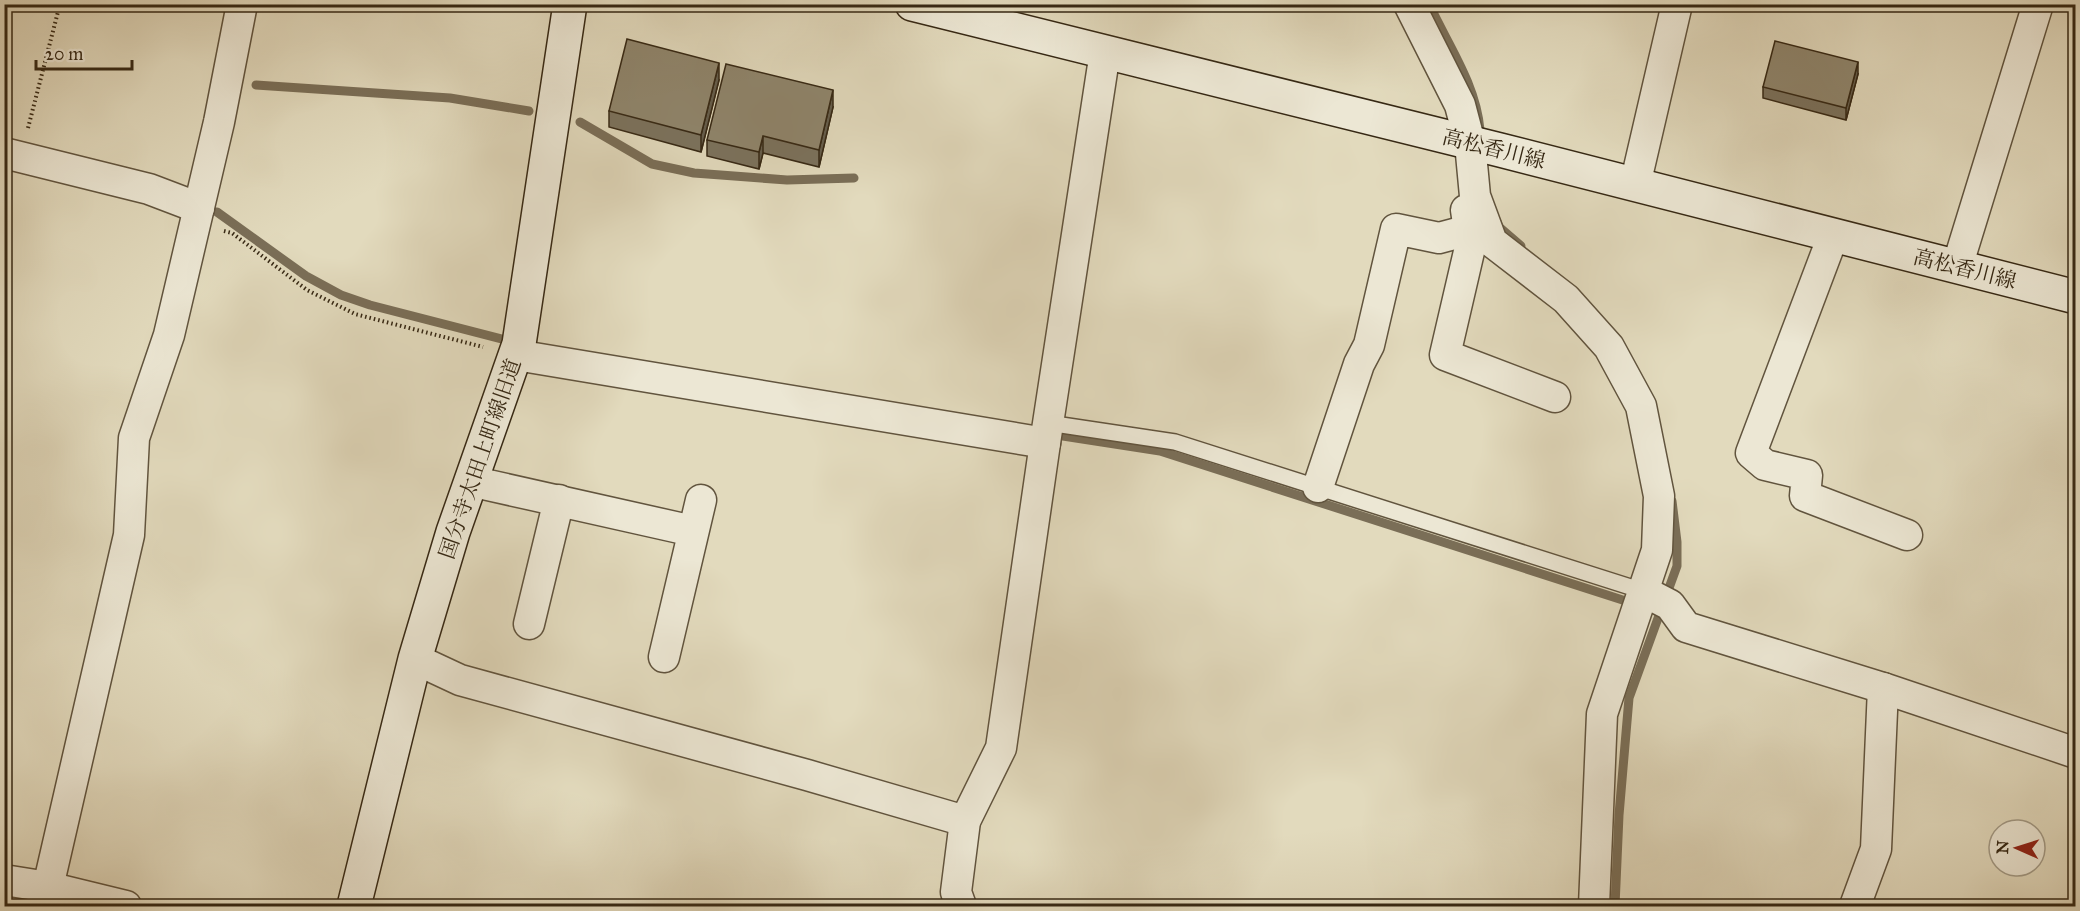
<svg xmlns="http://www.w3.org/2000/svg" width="2080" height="911" font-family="'IM FELL Great Primer','Noto Serif JP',serif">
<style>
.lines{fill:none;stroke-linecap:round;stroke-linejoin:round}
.stream{stroke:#7a6e57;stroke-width:9}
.lane-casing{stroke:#61543e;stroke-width:18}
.street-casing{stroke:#61543e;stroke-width:33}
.secondary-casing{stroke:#362814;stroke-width:36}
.path{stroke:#362814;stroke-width:4;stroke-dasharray:1.5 3;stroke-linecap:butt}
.lane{stroke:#ece7d4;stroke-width:15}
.street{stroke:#ece7d4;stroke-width:30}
.secondary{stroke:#ece7d4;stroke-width:33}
.wall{fill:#7b725d;stroke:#362814;stroke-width:1.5}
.shaded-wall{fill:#645d4c;stroke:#362814;stroke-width:1.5}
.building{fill:#8f856c;stroke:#362814;stroke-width:1.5}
.labels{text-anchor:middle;stroke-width:5;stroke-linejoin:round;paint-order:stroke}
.street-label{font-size:21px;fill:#362814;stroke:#ece7d4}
</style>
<rect width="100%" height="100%" fill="#e2dabd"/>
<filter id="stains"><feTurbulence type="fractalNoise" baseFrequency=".00333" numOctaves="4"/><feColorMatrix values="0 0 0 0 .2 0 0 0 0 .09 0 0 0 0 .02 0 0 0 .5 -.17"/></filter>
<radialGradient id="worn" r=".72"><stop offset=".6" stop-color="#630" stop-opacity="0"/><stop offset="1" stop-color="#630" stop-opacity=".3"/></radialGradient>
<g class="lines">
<!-- stream -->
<g class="stream">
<path d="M1429,4C1448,45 1476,84 1480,130"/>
<polyline points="256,85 450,98 529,111"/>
<polyline points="580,122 652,164 694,173 787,180 854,178"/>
<polyline points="217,212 306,276 341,295 370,305 513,342"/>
<polyline points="1497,222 1499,227 1521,246"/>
<polyline points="1050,434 1160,451 1635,604"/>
<polyline points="1615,906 1619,815 1629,698 1677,566 1677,542 1672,501"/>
</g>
<!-- lane casing -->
<g class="lane-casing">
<polyline id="lane" points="1048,423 1175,442 1643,591"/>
</g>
<!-- street casing -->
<g class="street-casing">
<g id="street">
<polyline points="1409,4 1460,105 1470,143 1475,196 1492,242 1566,299 1609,347 1641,406 1659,496 1657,550 1602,714 1594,906"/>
<polyline points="4,153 149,189 199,208"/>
<polyline points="1635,185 1677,4"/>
<polyline points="1466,210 1471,243 1445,355 1555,397"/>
<polyline points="1833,236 1751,453 1765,465 1807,475 1805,496 1907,535"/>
<polyline points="1957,267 2038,4"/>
<polyline points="516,355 1045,443"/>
<polyline points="470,481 693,531"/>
<polyline points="1318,487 1359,364 1369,345 1396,229 1439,238 1469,230"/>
<polyline points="1643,591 1670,605 1686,627 1883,688 2076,753"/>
<polyline points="529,624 559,500"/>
<polyline points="664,657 701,500"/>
<polyline points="415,659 460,680 807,775 965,821"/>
<polyline points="4,880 48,887 126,906"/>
<polyline points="48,887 129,535 134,438 169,335 219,122 242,4"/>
<polyline points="961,906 956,892 965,821 1001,748 1045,443 1105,52"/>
<polyline points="1855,906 1876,849 1883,688"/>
</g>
</g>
<!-- secondary casing -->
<g class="secondary-casing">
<g id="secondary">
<polyline points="912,4 1500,150 2076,297"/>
<polyline points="354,906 415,659 453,532 519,344 570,4"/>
</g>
</g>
<!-- path -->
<g class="path">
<polyline points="28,128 60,4"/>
<polyline points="224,231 232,233 307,290 355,314 483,347"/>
</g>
<!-- lane -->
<use href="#lane" class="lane"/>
<!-- street -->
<use href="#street" class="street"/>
<!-- secondary -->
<use href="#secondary" class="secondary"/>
</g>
<!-- wall -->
<g class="wall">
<polygon points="1858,74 1846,120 1763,98 1763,87"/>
<polygon points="719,80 701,152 609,127 609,111"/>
<polygon points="833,107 819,167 763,153 759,169 707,156 707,140"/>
</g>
<!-- shaded-wall -->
<g class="shaded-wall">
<polygon points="1858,62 1858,74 1846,120 1846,108"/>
<polygon points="719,63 719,80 701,152 701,135"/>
<polygon points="833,90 833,107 819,167 819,150"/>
<polygon points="763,136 763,153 759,169 759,152"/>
</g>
<!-- building -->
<g class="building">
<polygon points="627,39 719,63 701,135 609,111"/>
<polygon points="1775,41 1858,62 1846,108 1763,87"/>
<polygon points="726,64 833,90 819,150 763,136 759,152 707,140"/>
</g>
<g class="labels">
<!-- street labels -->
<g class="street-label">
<text transform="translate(1494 149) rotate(14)" y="7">高松香川線</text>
<text transform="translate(1965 269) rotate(14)" y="7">高松香川線</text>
<text transform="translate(480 459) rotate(-71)" y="7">国分寺太田上町線旧道</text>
</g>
</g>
<!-- margin -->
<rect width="2080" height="911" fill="none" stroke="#e2dabd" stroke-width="24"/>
<rect x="6" y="6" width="2068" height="899" fill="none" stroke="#362814" stroke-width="3"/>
<rect x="12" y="12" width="2056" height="887" fill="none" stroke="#362814" stroke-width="1.5"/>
<!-- north arrow -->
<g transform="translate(2017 848) rotate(273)"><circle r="28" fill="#ece7d4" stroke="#a39b87" stroke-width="1.5"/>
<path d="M0-4.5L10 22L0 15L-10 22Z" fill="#8f2418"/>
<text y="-9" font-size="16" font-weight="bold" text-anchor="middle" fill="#362814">N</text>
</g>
<!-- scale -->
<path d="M36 60v9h96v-9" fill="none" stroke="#362814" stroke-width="3"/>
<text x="45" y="60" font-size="18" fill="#362814" stroke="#ece7d4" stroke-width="4.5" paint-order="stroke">20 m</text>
<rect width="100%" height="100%" filter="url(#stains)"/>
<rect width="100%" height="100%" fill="url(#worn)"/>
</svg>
